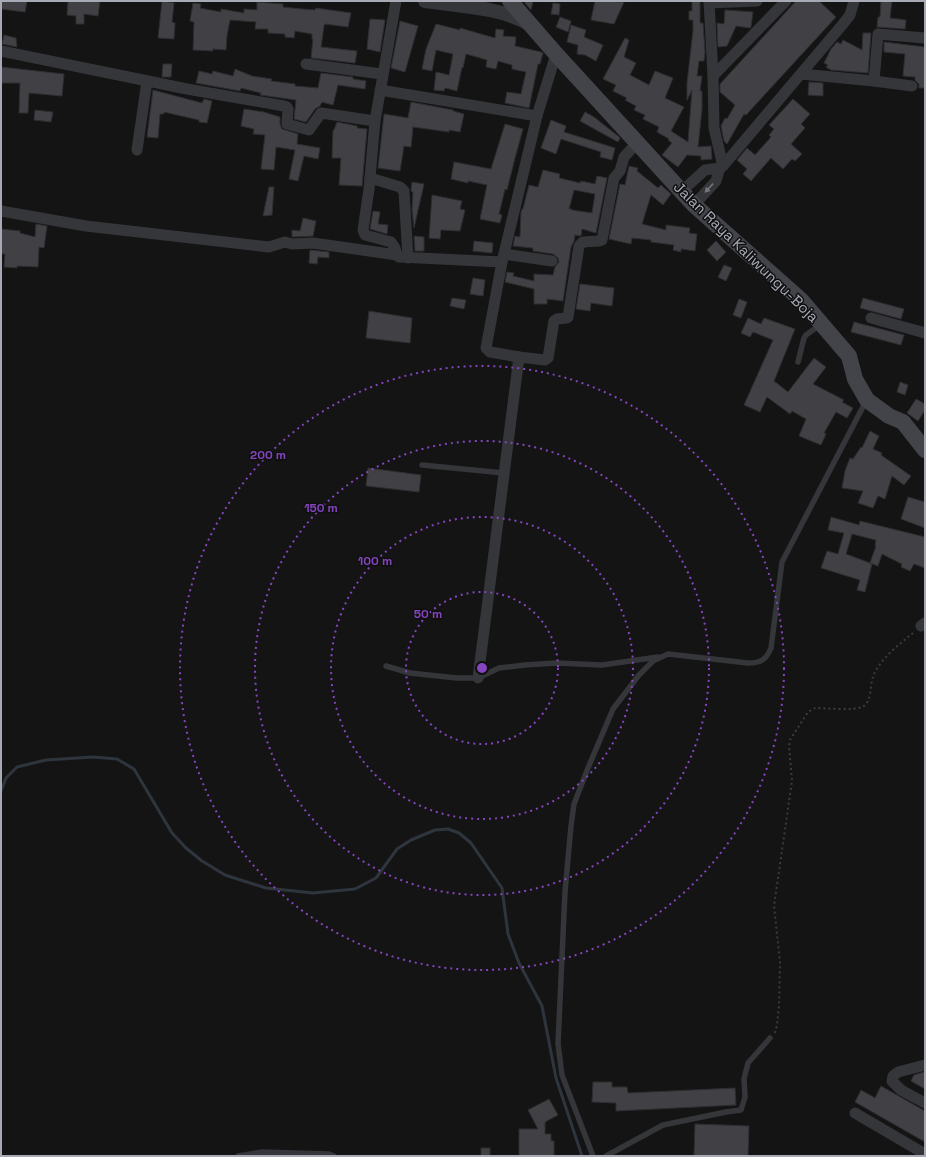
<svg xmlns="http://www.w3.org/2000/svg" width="926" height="1157" font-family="'Space Grotesk',sans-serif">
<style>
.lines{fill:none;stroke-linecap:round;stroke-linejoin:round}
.stream{stroke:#2e353d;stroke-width:3}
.building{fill:#414145;stroke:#2e2e31;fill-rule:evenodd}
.path{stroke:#3b3c41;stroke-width:2;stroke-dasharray:2 3;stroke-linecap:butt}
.service{stroke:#35363a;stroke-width:5.5}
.minor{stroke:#35363a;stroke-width:11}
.tertiary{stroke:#35363a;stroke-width:14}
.secondary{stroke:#43444a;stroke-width:16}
.oneway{fill:#74767e}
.ring{fill:none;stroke:#8445bd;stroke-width:2;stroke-dasharray:2 4}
.labels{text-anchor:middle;stroke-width:3;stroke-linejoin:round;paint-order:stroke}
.street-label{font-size:15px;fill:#a7aab5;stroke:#0f0f10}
.centre{fill:#8445bd;stroke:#0f0f10;stroke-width:2}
.ring-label{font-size:12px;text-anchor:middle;font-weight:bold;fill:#8445bd;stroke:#0f0f10;stroke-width:3;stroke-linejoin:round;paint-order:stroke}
</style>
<rect width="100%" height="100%" fill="#141415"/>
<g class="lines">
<!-- stream -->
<polyline class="stream" points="1,791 6,778 17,767 46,760 93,757 117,759 134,769 172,833 186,848 202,861 225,875 266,888 313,893 355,889 376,878 397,849 411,840 435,830 448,829 459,833 471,843 502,888 508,934 519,963 542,1006 556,1078 582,1156"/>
</g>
<!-- building -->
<g class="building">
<polygon points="1,1 27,1 25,12 1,9"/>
<polygon points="68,1 100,1 98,16 84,14 84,24 76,24 76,16 67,15"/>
<polygon points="162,1 174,3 172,22 175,23 174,39 158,38"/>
<polygon points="525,1 533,1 531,10 525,3"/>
<polygon points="595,1 624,2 614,24 591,20"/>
<polygon points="692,1 700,1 700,23 703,23 705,52 704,61 699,61 697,76 702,76 700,91 702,91 702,109 698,147 711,146 712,159 701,160 701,156 687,155 678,167 662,155 672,143 668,140 669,139 657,132 659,127 643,119 645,115 634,110 636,106 625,100 627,98 613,91 616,85 603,79 625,38 629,40 624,57 636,63 630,75 649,85 655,71 673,78 665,98 684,107 671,131 688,142 692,90 687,100 687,83 693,31 693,20 689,20 689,11 692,11"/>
<polygon points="796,1 819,1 836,17 746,115 744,114 727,144 724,141 721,126 725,118 727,119 735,105 720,92 720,84"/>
<polygon points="881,1 892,1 890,18 906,20 905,29 877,27 878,17 880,17"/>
<polygon points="257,2 283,4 283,7 302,9 315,10 316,8 351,13 348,27 325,24 324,26 321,47 357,51 355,63 311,58 313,39 312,39 312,34 295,31 294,38 285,37 285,34 268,33 268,29 255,29 256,22 230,20 227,35 226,50 213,49 213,51 193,50 194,22 190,21 193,3 201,4 200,8 221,12 221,9 244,13 244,9 257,10"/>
<polygon points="553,3 560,4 559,15 551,14"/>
<polygon points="725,10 753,12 751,27 750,28 736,26 727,46 718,47 717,23 724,24"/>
<polygon points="560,17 571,21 568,32 556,27"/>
<polygon points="370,19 385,20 380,52 367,49"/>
<polygon points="400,21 418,26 405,72 391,68"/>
<polygon points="436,24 460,30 460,28 495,38 496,29 504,30 503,36 516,37 515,46 541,52 543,53 540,64 538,64 529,108 505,103 507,92 521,94 526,72 512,69 512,65 498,61 496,69 486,67 487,60 466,54 463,68 462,67 457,91 445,88 444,91 434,90 436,72 449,75 453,54 436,50 432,71 422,69 426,49"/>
<polygon points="571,25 586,30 584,37 603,45 596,61 585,55 577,54 578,45 567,42"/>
<polygon points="863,33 871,33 868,73 831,70 826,67 828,65 824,63 831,49 837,42 841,44 843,40 862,50"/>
<polygon points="4,35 16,38 17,47 2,44"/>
<polygon points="884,42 925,47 925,88 919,88 919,84 915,80 915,77 903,76 905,54 884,52"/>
<polygon points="163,64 172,64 171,77 162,77"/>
<polygon points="1,67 64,74 62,96 29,93 28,113 19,113 20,83 1,83"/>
<polygon points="235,69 252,76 272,79 271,81 295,84 295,86 318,88 321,73 353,77 353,79 366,81 365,89 338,85 333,105 322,102 320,106 315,109 306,122 294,119 296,100 260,95 261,93 241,88 240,91 196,83 199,71 212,74 213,71 233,76"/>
<polygon points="809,82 823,83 823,96 808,95"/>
<polygon points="153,90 202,103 204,99 212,101 207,123 199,122 199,120 164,112 164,114 160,114 158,138 147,137"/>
<polygon points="793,99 810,114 801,124 805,128 791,144 802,154 795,161 792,159 783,169 771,158 751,181 743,174 747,169 737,160 747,148 755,155 771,137 769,135 774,129 769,125"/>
<polygon points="411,102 453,110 453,111 464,114 460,132 449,130 449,132 413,127 411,147 404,146 400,171 378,168 384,114 408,118"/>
<polygon points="244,109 264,112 280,117 280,124 282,129 298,134 297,144 320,148 318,159 304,156 298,181 289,179 295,150 276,147 274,170 261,169 265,135 253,134 254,129 241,126"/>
<polygon points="35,110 53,112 51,122 34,120"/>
<polygon points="585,112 594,117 618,136 620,138 618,142 580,121"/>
<polygon points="551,120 566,126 564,132 615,148 612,160 600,157 601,152 561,139 556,154 541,148"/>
<polygon points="337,122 357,126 357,128 367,129 362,186 339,185 341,158 332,158 333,130 334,130"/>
<polygon points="505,124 523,129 515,158 507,190 505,189 499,214 502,215 500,223 480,219 487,185 468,181 468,183 451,179 454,162 491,169"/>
<polygon points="629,166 638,168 637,171 658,188 661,185 671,194 663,205 651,195 642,224 666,230 666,225 690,228 689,233 697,234 695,251 681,249 681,252 673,250 674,245 651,242 651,240 632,238 631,244 609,239 620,184 625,185"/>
<path d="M543,170L560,174L559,178L580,183L581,181L595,184L597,176L607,178L596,233L582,229L581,236L575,235L574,241L571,247L563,301L547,299V304H534V289L505,282L507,272L514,273L513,276L534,281V274L553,275L555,267L559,262L558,258L553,254L533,251V248L513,246L515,236L520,237L521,212L522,209H523L529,185L538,187ZM574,190L595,194L592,213L572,210V209H569Z"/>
<polygon points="412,182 424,184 414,228 412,210 413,192 411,191 411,190"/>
<polygon points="269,187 274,187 272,215 263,216"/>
<polygon points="432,195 462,201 460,209 465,210 460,231 441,230 440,239 429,238"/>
<polygon points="373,211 380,212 378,224 388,225 387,234 370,229"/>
<polygon points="303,218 316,221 313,236 292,237 292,230 300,231"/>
<polygon points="36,224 47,226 44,248 39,247 38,267 17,266 17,268 4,267 5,254 1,254 1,229 20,231 20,233 35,237"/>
<polygon points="414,236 424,237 424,251 415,251"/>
<polygon points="474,241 493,243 492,253 473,251"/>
<polygon points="716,241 726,252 717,261 707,250"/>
<polygon points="310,250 329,252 329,258 318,257 317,264 309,263"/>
<polygon points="724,265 732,268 726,281 718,277"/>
<polygon points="473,278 485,280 483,296 470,294"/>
<polygon points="580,284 614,288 612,306 591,303 590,311 576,309"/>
<polygon points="452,298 466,300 464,309 450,306"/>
<polygon points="863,298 904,309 901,319 860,308"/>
<polygon points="739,299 747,302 741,318 733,315"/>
<polygon points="369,311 412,318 410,343 366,338"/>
<polygon points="748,318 761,324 764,318 795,329 774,381 788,392 814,358 826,367 813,384 844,400 842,402 853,408 847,418 836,412 824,433 826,434 821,445 799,436 806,419 792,411 790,414 767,397 760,412 744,405 773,340 753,332 750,337 741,333"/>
<polygon points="854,322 904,335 901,345 851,332"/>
<polygon points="900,382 908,385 905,395 897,392"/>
<polygon points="916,399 925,404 925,410 918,421 907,413"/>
<polygon points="870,431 879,436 873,449 882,453 881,455 911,476 904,485 892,476 885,499 878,496 873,508 858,503 863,491 842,488 845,471 850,458 853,459 861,447 862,448"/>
<polygon points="368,468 421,475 419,492 366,486"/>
<polygon points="908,497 925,502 925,528 901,519"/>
<path d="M831,517L859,525L860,521L925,537V568L914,564L910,571L901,567L902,564L882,554L878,566L870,563L872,564L865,592L857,590L860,580L821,568L827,551L838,554L844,533L828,530ZM852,534L876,540L875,546H876L870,563L846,554Z"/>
<polygon points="924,1072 925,1073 925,1089 911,1081 914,1075"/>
<polygon points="593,1082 612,1082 612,1087 627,1087 628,1093 735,1088 736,1105 616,1111 616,1103 592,1102"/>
<polygon points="881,1086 925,1111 925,1142 855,1102 861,1090 875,1098"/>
<polygon points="549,1099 558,1115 545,1122 545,1134 551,1134 551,1141 554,1141 554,1156 519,1156 519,1129 538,1129 528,1110"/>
<polygon points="695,1124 749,1126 748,1156 694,1156"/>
<rect x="481" y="1148" width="9" height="8"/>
</g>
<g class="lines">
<!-- path -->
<path class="path" d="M775,1033L777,1025L779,1006L780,962L774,906L792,781L789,746L790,740L808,712L815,708C826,708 853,711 862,707C873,702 869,684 874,674C883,656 900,644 914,632"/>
<!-- service -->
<g class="service">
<polyline points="798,362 804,338 806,335 820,325"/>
<polyline points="422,465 504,473"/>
<polyline points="386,666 410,673 457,678 478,678 499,668 525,665 556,663 602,665 658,657"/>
<polyline points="238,1156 262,1152 329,1154 334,1156"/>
<path d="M593,1156L562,1075L558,1044L565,892L571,826L574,804L588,768L613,709L639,675L653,661L668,654L748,663C761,663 766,660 771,648L782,562L866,401"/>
<polyline points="606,1156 663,1125 726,1112 741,1110 745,1097 744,1079 748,1063 770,1038"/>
</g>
<!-- minor -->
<g class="minor">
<polyline points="396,1 375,121 369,189 363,230 365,235 391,242 395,248 397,255 399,257 502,262 537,116 556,54"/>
<polyline points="709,1 713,76 714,128 723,166"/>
<polyline points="709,3 757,1"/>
<polyline points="1,51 187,89 284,106 287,107 288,109 287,124 309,130 321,113 375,121"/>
<polyline points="306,64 382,74"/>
<polyline points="801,74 874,81 878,34 925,38"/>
<polyline points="713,76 786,1"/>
<polyline points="874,81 912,86"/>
<polyline points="380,90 537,116"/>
<polyline points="137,150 147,81"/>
<polyline points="370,178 400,187 404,191 408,258"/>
<polyline points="682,191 705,170 720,168 723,166 843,24 850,15 854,1"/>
<polyline points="694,205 716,181 720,168"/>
<polyline points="1,211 86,226 269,247 285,242 292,244 313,243 397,255"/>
<polyline points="504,254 552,261"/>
<polyline points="871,318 925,333"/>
<polyline points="519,357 545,360 548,358 554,321 557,319 567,318 568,317 579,246 583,242 599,241 602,240 614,178 620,171 624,157 637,143"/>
<polyline points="921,626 925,623"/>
<polyline points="478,678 519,357 490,352 486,348 502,262"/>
<polyline points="925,1065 898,1072 893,1076 892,1081 901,1090 925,1103"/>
<polyline points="855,1113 925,1154"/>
</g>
<!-- tertiary -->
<path class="tertiary" d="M425,1C458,6 500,7 529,24"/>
<!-- secondary -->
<polyline class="secondary" points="510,1 556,54 694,205 801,300 849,356 855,379 867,400 889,416 903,422 925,450"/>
</g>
<!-- one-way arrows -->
<defs><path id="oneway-solid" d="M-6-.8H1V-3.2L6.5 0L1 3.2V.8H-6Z"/></defs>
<use class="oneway" href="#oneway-solid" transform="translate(709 188) rotate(133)"/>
<!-- distance rings -->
<g class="ring">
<circle cx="482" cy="668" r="76"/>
<circle cx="482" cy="668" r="151"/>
<circle cx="482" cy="668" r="227"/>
<circle cx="482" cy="668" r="302"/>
</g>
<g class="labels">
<!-- street labels -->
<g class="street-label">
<text transform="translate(746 252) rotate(44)" y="5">Jalan Raya Kaliwungu-Boja</text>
</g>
</g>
<circle cx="482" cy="668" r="6" class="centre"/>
<g class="ring-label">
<text x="268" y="459">200 m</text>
<text x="321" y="512">150 m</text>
<text x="375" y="565">100 m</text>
<text x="428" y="618">50 m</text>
</g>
<!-- border -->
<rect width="926" height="1157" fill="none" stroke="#a7aab5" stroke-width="4"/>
</svg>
